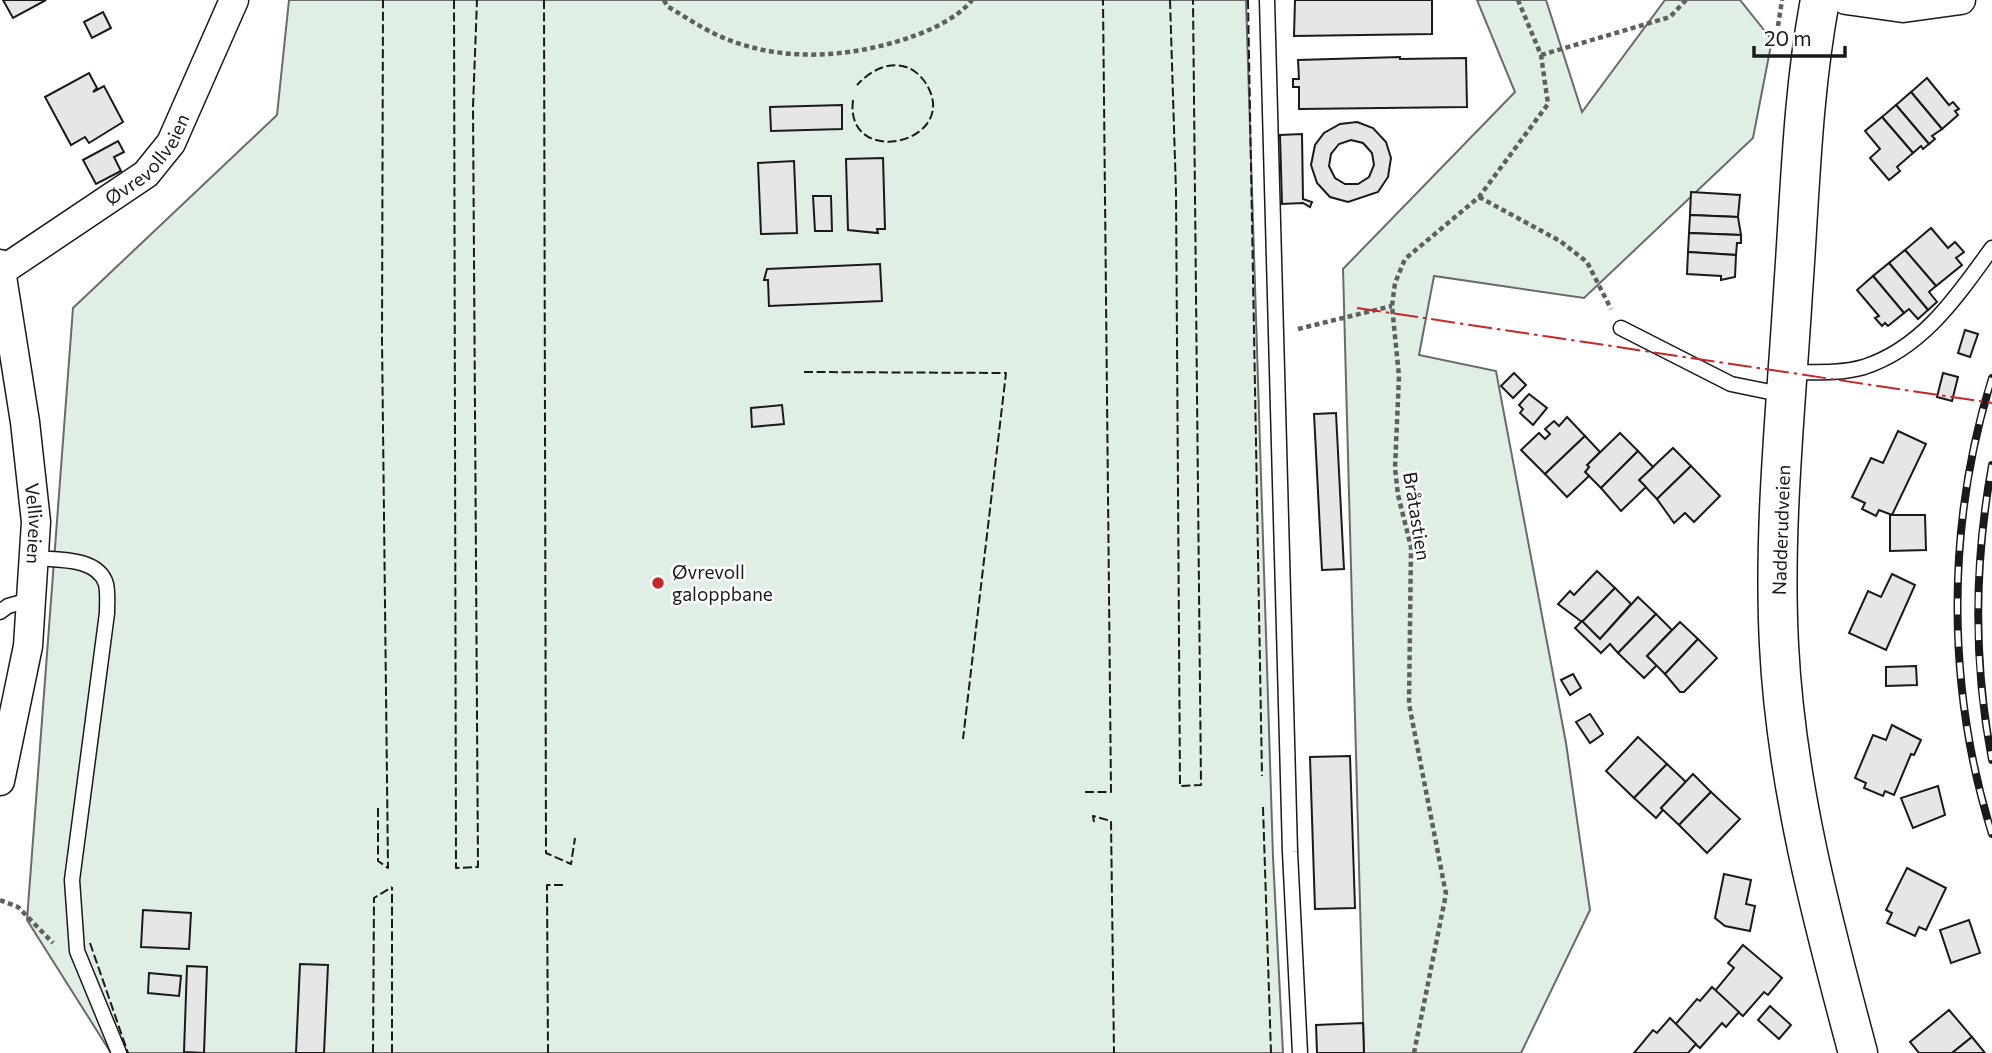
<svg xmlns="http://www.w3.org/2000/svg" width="1992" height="1053" font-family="Commissioner,sans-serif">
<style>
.green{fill:#e0efe3;stroke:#6a6a6a;stroke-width:2}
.building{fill:#e6e6e6;stroke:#1a1a1a;stroke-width:2;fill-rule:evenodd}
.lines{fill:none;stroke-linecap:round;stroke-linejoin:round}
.lane-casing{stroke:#1a1a1a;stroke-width:17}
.street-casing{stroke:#1a1a1a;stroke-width:31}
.secondary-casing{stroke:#1a1a1a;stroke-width:41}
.path{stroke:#5f5f5f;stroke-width:4.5;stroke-dasharray:5 3.5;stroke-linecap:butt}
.lane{stroke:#fff;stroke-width:14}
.street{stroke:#fff;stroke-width:28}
.secondary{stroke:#fff;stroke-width:38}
.rail-casing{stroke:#1a1a1a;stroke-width:8}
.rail{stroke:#fff;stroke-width:5;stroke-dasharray:16;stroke-linecap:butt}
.fence{stroke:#1a1a1a;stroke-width:2;stroke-dasharray:9 3.5;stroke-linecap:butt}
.power{stroke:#c62828;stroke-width:2;stroke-dasharray:24 5 3.5 5;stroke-linecap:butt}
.poi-dot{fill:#c62828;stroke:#fff;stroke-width:2.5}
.labels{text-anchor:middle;stroke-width:5;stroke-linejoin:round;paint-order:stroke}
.street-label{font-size:19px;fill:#1a1a1a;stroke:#fff}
.poi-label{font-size:19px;fill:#1a1a1a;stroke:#fff;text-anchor:start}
</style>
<rect width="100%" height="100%" fill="#fff"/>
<!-- green -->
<g class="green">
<polygon points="289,0 1246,0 1273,857 1283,1053 111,1053 27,920 73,308 277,115"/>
<polygon points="1477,0 1546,0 1582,112 1665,0 1740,0 1772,40 1753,138 1584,298 1434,276 1419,355 1496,371 1566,743 1590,910 1521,1053 1364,1053 1343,269 1515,92"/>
</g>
<!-- building -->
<g class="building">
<polygon points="3,0 46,0 13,18"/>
<polygon points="1295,0 1432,0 1432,34 1294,36"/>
<polygon points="103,12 111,28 92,38 84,22"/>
<polygon points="1400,57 1400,59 1466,58 1467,107 1299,109 1299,87 1293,87 1293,79 1299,79 1298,60"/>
<polygon points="89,73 97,88 93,92 104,86 123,122 89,143 85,137 71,145 45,97"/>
<polygon points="1927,78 1949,105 1953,102 1959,109 1955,111 1958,115 1942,129 1911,92"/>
<polygon points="1911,92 1942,129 1932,136 1935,139 1929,144 1896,105"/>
<polygon points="842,105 842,129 771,131 770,107"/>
<polygon points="1896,105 1929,144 1923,149 1921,146 1913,153 1882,117"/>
<polygon points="1882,117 1913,153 1897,167 1900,171 1889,180 1870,158 1880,149 1865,131"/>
<path d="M1357,122L1373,128L1386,142L1391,158L1388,177L1378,192L1348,202L1330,197L1317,183L1311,165L1315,145L1324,133L1340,124ZM1351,140L1363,143L1372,153L1374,165L1369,177L1358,184H1345L1335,178L1329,166L1331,154L1339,144Z"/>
<polygon points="1302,134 1303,199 1312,202 1310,207 1303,203 1282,204 1280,135"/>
<polygon points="118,141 124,152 114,157 121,171 96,184 83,160"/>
<polygon points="883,158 885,229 877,229 878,233 848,230 846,159"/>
<polygon points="794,161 797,233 761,234 758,163"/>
<polygon points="1691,192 1740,195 1738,217 1690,215"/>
<polygon points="813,196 831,196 832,231 815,231"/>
<polygon points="1690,215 1738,217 1741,235 1689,233"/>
<polygon points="1931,228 1948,248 1955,242 1964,252 1956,258 1962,265 1936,286 1905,250"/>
<polygon points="1689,233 1741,235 1741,243 1737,243 1736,255 1688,252"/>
<polygon points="1905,250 1936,286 1929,292 1937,302 1928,310 1889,263"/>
<polygon points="1688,252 1736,255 1735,277 1721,280 1721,276 1687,274"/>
<polygon points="1889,263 1928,310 1918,319 1909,309 1904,313 1873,276"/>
<polygon points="880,264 882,301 769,306 768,280 764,280 767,269"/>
<polygon points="1873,276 1904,313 1888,326 1885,323 1882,326 1875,318 1879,316 1857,290"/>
<polygon points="1965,330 1978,334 1970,357 1958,353"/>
<polygon points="1514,373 1526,385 1513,398 1501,386"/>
<polygon points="1943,373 1958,377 1952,401 1937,397"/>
<polygon points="1529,394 1547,408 1533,425 1520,413 1523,409 1519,405"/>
<polygon points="782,405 784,424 752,427 751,408"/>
<polygon points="1336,413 1344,569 1322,570 1314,414"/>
<polygon points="1567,417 1585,436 1545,474 1521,450 1539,433 1545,439 1550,434 1545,429 1554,421 1559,426"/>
<polygon points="1898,431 1926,444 1892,515 1879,510 1876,516 1862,509 1865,503 1852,497 1871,458 1883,463"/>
<polygon points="1620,433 1638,451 1601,488 1585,472 1589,467 1587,465"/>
<polygon points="1585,436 1600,452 1587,465 1589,467 1585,472 1589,476 1567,497 1545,474"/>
<polygon points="1673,448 1691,466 1657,499 1639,480"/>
<polygon points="1638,451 1653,467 1639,480 1646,487 1621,511 1601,488"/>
<polygon points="1691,466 1720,496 1694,522 1685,513 1674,523 1657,499"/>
<polygon points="1890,515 1925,515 1926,550 1890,551"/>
<polygon points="1597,571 1615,588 1582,622 1558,604 1570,591 1574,595"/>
<polygon points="1892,574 1915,585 1886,650 1849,633 1868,591 1881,597"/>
<polygon points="1615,588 1631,604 1600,639 1582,622"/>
<polygon points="1638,597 1656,614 1618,653 1610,644 1601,653 1575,628 1582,621 1600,639"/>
<polygon points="1656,614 1672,630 1647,656 1657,665 1644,678 1618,653"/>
<polygon points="1680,622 1698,639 1665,674 1647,656"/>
<polygon points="1698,639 1717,658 1684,692 1680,692 1665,674"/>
<polygon points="1916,666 1917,685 1886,686 1886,667"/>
<polygon points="1573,674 1581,688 1570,695 1561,680"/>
<polygon points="1590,714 1603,734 1590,743 1576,722"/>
<polygon points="1892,725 1921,740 1914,755 1911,754 1894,795 1885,791 1883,796 1864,788 1866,783 1855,778 1873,735 1886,740"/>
<polygon points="1638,737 1667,764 1634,798 1606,771"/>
<polygon points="1350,756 1355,908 1315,909 1310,757"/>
<polygon points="1667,764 1686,782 1661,808 1663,810 1656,818 1634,798"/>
<polygon points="1693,774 1711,792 1679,825 1661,808"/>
<polygon points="1938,786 1945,815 1913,828 1901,798"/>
<polygon points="1711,792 1740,819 1707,853 1679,825"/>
<polygon points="1907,868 1946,888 1926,930 1919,927 1915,936 1887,923 1892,913 1886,910"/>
<polygon points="1724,874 1751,880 1746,904 1755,906 1750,931 1725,926 1715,918"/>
<polygon points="143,910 191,913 189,949 141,947"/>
<polygon points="1969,920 1980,953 1951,963 1940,930"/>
<polygon points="1743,945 1782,978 1768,995 1764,992 1743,1016 1714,992 1734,968 1728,963"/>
<polygon points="300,964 328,965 324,1053 296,1053"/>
<polygon points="187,966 207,967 204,1053 184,1052"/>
<polygon points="149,973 181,976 179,996 148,993"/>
<polygon points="1712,987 1739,1012 1726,1027 1722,1023 1700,1048 1674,1026 1697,999 1700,1001"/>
<polygon points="1770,1006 1791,1025 1779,1039 1758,1020"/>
<polygon points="1949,1010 1972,1037 1952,1053 1919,1053 1910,1042"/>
<polygon points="1670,1018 1696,1044 1688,1053 1634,1053 1653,1030 1657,1033"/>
<polygon points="1363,1023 1364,1053 1317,1053 1316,1025"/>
<polygon points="1972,1037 1985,1053 1952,1053"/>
</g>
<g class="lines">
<!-- lane casing -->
<g class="lane-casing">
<g id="lane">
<polyline points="1267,0 1290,852 1300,1053"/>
<polyline points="1621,328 1731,384 1785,395"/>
<path d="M1789,372C1814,372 1840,374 1864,367C1923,348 1958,295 1992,248"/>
<path d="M35,558C57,560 98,557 106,584C108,592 107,604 107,613L72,880L77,951L119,1053"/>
<polyline points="0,612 8,606 33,599"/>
</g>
</g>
<!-- street casing -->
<g class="street-casing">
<g id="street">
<polyline points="1846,0 1903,8 1961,0"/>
<path id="s1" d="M0,264L25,422L36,522L28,646L0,781"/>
<path id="s2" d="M3,270L146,174L171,143L234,0"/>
</g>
</g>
<!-- secondary casing -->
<g class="secondary-casing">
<path id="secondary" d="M1820,0C1802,96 1800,195 1793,292C1786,409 1773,528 1779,645C1786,785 1822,919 1858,1053"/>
</g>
<!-- path -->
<g class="path">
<path d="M664,0L667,6C682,15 697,25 713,33C774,63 845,59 908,38C929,31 958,18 972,0"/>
<polyline points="1778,26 1782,0"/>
<polyline points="1541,55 1670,17 1686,0"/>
<polyline points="1479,197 1560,241 1587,262 1611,309"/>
<polyline points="1298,329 1392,306"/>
<polyline points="0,900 18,907 53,943"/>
<polyline points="1414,1053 1446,894 1409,704 1411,547 1398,495 1395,468 1399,376 1392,306 1395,283 1405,259 1479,197 1548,104 1541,55 1518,0"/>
</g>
<!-- lane -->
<use href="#lane" class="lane"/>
<!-- street -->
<use href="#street" class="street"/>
<!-- secondary -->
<use href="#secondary" class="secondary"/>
<!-- rail casing -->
<g class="rail-casing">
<g id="rail">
<path d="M1992,378C1946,525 1946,687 1992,834"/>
<path d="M1992,465C1974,564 1973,661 1992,760"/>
</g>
</g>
<!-- rail -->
<use href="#rail" class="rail"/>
<!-- fence -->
<g class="fence">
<polyline points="454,0 456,868 478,867 473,107 477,0"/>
<polyline points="544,0 546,853 571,864 575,838"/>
<polyline points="1170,0 1176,192 1180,786 1201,785 1193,0"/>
<polyline points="1248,0 1262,776"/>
<path d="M853,100C844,171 965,142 925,82C906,55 876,64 857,85"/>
<polyline points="804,372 1006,373 963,739"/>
<polyline points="1085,792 1111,792 1103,0"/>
<polyline points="1263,807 1271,1053"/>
<polyline points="378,808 378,861 388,868 382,340 383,0"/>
<polyline points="1094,822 1093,816 1111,821 1114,1053"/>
<polyline points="90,943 128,1053"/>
<polyline points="373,1053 374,898 392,887"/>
<polyline points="392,1053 392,887"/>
<polyline points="548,1053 547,885 566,885"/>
</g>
<!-- power -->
<polyline class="power" points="1357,308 1992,403"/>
</g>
<!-- markers -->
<circle class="poi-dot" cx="658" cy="583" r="7"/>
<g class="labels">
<!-- street labels -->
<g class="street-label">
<text dy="7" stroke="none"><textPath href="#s2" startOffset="184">Øvrevollveien</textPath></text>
<text transform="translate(1417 516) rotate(81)" y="7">Bråtastien</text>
<text dy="7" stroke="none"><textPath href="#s1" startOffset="262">Velliveien</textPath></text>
<text transform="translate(1781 530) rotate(-88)" y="7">Nadderudveien</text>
</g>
<!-- poi labels -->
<g class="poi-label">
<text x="672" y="579">Øvrevoll<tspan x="672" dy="22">galoppbane</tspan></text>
</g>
</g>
<!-- scale -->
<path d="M1754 46v10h91v-10" fill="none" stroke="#1a1a1a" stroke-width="3.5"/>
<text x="1764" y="46" font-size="21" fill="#1a1a1a" stroke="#ffffff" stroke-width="5" paint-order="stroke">20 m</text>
</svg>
